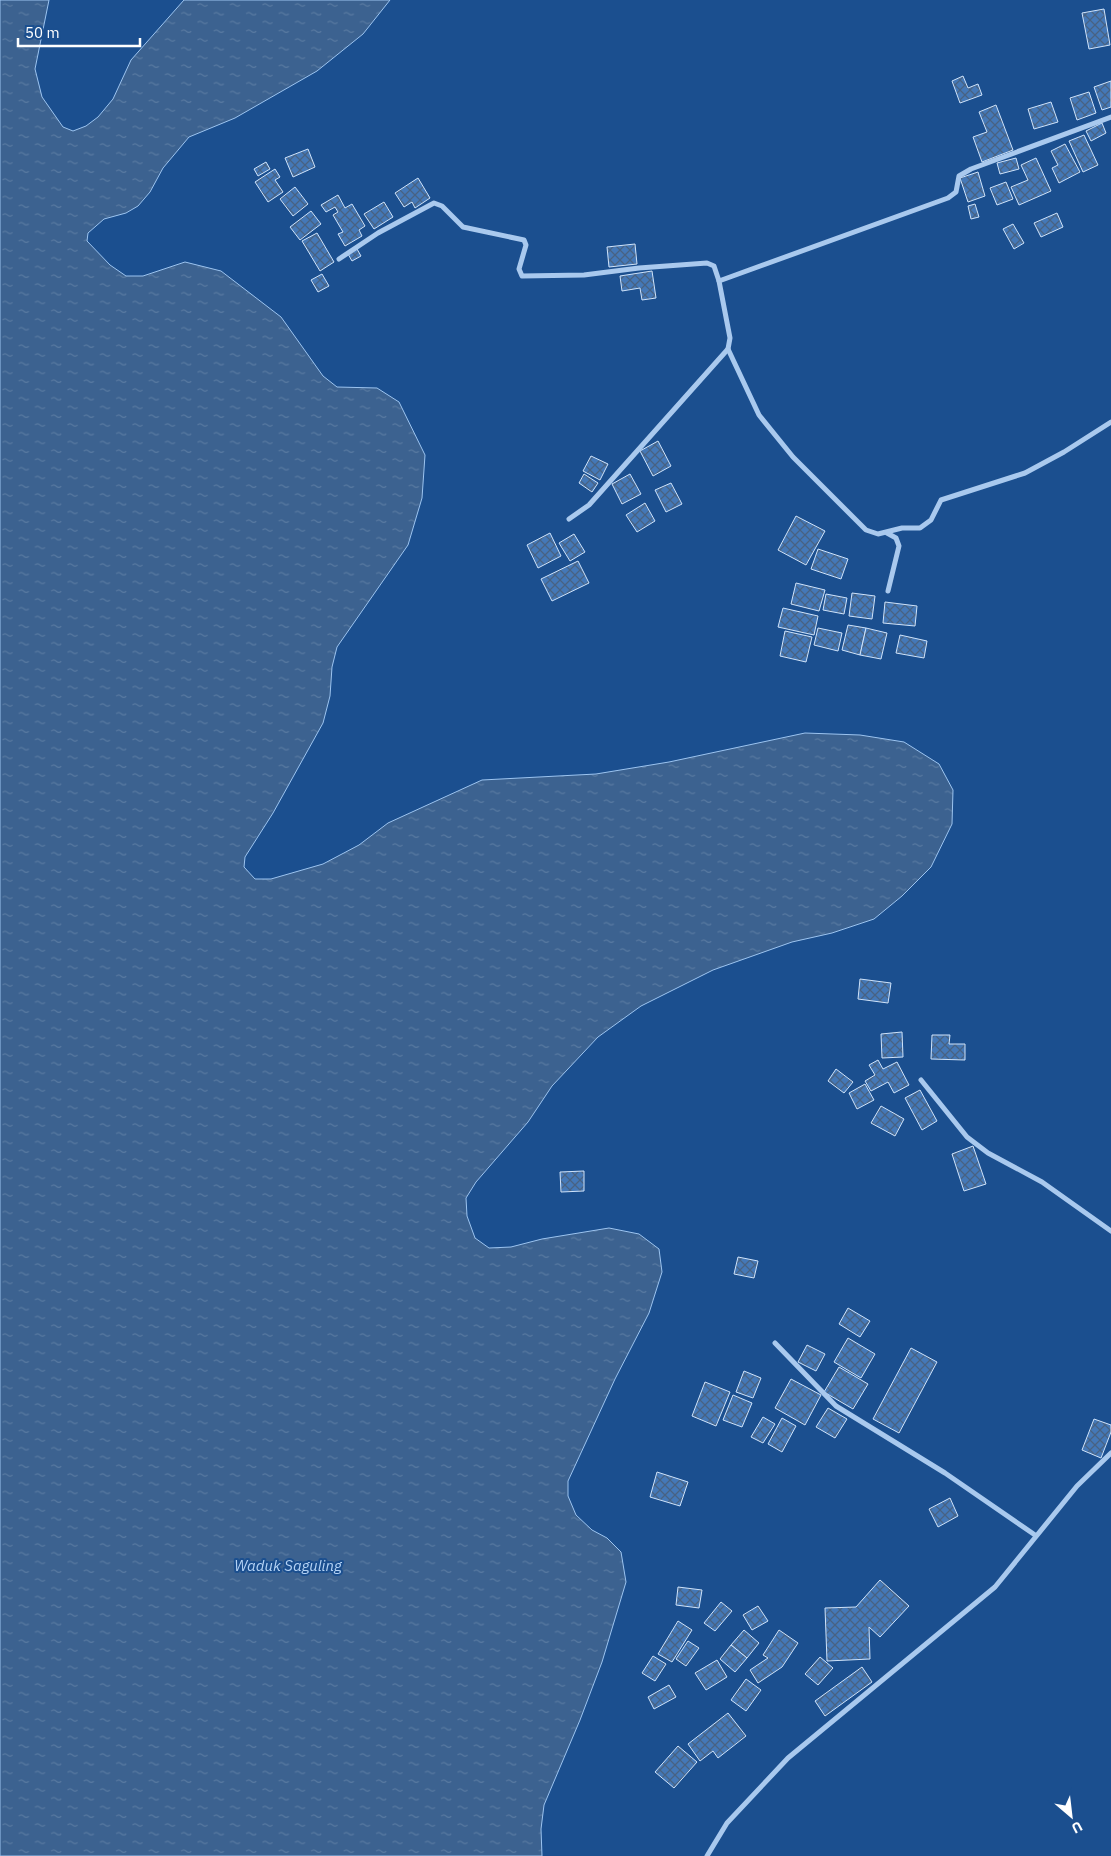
<svg xmlns="http://www.w3.org/2000/svg" width="1111" height="1856" font-family="'IBM Plex Sans',sans-serif">
<style>
.water{fill:url(#water-ripples);stroke:#9cc4f0}
.building{fill:url(#building-cross-hatch);stroke:#cfe3fa}
.lines{fill:none;stroke-linecap:round;stroke-linejoin:round}
.street{stroke:#a9c9ee;stroke-width:5}
.labels{text-anchor:middle;stroke-width:4;stroke-linejoin:round;paint-order:stroke}
.water-label{font-size:15px;font-style:italic;fill:#b5d3f5;stroke:#1b4f8f}
</style>
<defs>
<pattern id="water-ripples" width="26" height="14" patternUnits="userSpaceOnUse" patternTransform="scale(1.25)"><rect width="26" height="14" fill="#3c6290"/><path d="M2 4q2-2 4 0t4 0M15 11q2-2 4 0t4 0" fill="none" stroke="#597aa1"/></pattern>
<pattern id="building-cross-hatch" width="8" height="8" patternUnits="userSpaceOnUse" patternTransform="scale(1.25)"><rect width="8" height="8" fill="#4478b7"/><path d="M0 0l8 8M0 8l8-8" fill="none" stroke="#486282"/></pattern>
</defs>
<rect width="100%" height="100%" fill="#1b4f8f"/>
<!-- water -->
<polygon class="water" points="0,0 49,0 35,69 42,97 63,127 73,131 86,126 98,117 113,99 131,60 184,0 390,0 363,34 317,71 235,118 189,137 163,168 150,192 138,206 126,213 104,219 88,233 87,241 110,265 126,276 143,276 185,262 221,271 281,317 323,376 337,387 377,388 399,402 425,455 422,498 408,545 337,647 332,667 330,696 323,723 273,813 245,857 244,867 255,879 271,879 323,864 359,845 388,823 482,780 596,774 669,762 805,733 860,735 904,742 939,764 953,790 952,824 931,867 902,896 874,919 832,933 792,942 713,970 641,1006 598,1037 552,1086 528,1122 476,1182 466,1198 467,1216 475,1238 489,1248 511,1247 542,1239 609,1228 639,1234 659,1249 662,1272 649,1313 615,1379 568,1481 568,1496 576,1515 592,1530 607,1538 621,1552 626,1582 602,1662 580,1720 544,1805 541,1829 542,1856 0,1856"/>
<!-- building -->
<g class="building">
<polygon points="1104,9 1110,45 1089,49 1082,13"/>
<polygon points="963,76 968,88 978,84 982,95 960,103 952,81"/>
<polygon points="1111,81 1111,107 1102,110 1094,87"/>
<polygon points="1089,92 1096,113 1077,120 1070,98"/>
<polygon points="1051,102 1058,122 1034,129 1028,109"/>
<polygon points="996,105 1013,150 982,162 973,137 987,132 979,112"/>
<polygon points="1102,123 1106,133 1091,141 1086,131"/>
<polygon points="1084,135 1098,165 1083,172 1069,141"/>
<polygon points="1065,144 1080,172 1059,183 1052,168 1058,165 1051,151"/>
<polygon points="308,149 315,167 293,177 285,158"/>
<polygon points="1016,158 1019,169 1000,174 997,163"/>
<polygon points="1036,158 1051,191 1019,205 1011,187 1028,180 1021,165"/>
<polygon points="266,162 270,169 258,176 254,169"/>
<polygon points="275,169 280,177 275,180 283,192 268,202 255,182"/>
<polygon points="978,172 985,196 968,202 960,178"/>
<polygon points="418,178 430,198 415,208 412,202 404,207 395,193"/>
<polygon points="1006,182 1013,199 997,205 990,188"/>
<polygon points="295,187 308,204 293,216 280,199"/>
<polygon points="338,195 345,208 352,204 365,226 359,230 362,236 345,246 338,234 343,232 333,215 338,212 335,207 326,212 321,205"/>
<polygon points="384,202 393,217 374,229 364,214"/>
<polygon points="975,204 979,217 971,219 968,206"/>
<polygon points="311,211 321,224 300,240 290,227"/>
<polygon points="1057,213 1063,227 1041,237 1034,223"/>
<polygon points="1013,224 1024,243 1014,249 1003,229"/>
<polygon points="317,233 334,262 320,271 302,241"/>
<polygon points="635,244 637,264 609,267 607,247"/>
<polygon points="357,249 361,256 352,261 348,254"/>
<polygon points="652,271 656,298 642,300 640,288 622,291 620,276"/>
<polygon points="322,274 329,286 318,292 311,280"/>
<polygon points="658,441 671,466 653,476 640,451"/>
<polygon points="591,456 608,464 600,480 583,471"/>
<polygon points="584,474 598,483 592,492 579,483"/>
<polygon points="630,474 641,494 622,504 612,484"/>
<polygon points="671,483 682,504 666,512 655,490"/>
<polygon points="645,503 655,521 637,532 626,515"/>
<polygon points="796,516 825,531 806,565 778,550"/>
<polygon points="550,533 561,556 538,568 527,545"/>
<polygon points="574,534 585,552 570,561 559,543"/>
<polygon points="818,549 848,559 841,579 811,569"/>
<polygon points="578,561 589,583 552,601 541,579"/>
<polygon points="796,583 825,590 819,611 791,604"/>
<polygon points="852,593 875,596 872,619 849,616"/>
<polygon points="826,594 847,598 844,614 823,610"/>
<polygon points="885,602 917,606 915,626 883,623"/>
<polygon points="783,608 818,616 814,635 778,627"/>
<polygon points="848,625 866,628 860,655 842,650"/>
<polygon points="818,628 842,633 838,651 814,645"/>
<polygon points="866,628 887,633 881,659 860,655"/>
<polygon points="785,631 812,637 806,662 780,656"/>
<polygon points="900,635 927,641 924,658 896,653"/>
<polygon points="860,979 891,983 888,1003 858,999"/>
<polygon points="902,1032 903,1057 882,1058 881,1034"/>
<polygon points="932,1035 950,1035 949,1044 965,1044 965,1060 931,1059"/>
<polygon points="878,1060 883,1069 897,1062 909,1085 894,1093 888,1082 871,1091 865,1081 875,1075 869,1065"/>
<polygon points="836,1069 853,1082 844,1093 828,1081"/>
<polygon points="865,1084 874,1100 857,1109 849,1093"/>
<polygon points="920,1090 937,1121 922,1130 905,1098"/>
<polygon points="881,1106 904,1119 895,1136 871,1123"/>
<polygon points="973,1146 986,1184 964,1191 952,1154"/>
<polygon points="584,1171 584,1191 561,1192 560,1172"/>
<polygon points="738,1257 758,1261 754,1278 734,1274"/>
<polygon points="848,1308 870,1321 860,1337 839,1324"/>
<polygon points="848,1338 875,1354 861,1378 834,1362"/>
<polygon points="807,1345 825,1354 816,1371 798,1362"/>
<polygon points="911,1348 937,1362 899,1433 873,1419"/>
<polygon points="839,1367 868,1384 853,1409 824,1392"/>
<polygon points="744,1371 761,1378 753,1398 736,1392"/>
<polygon points="791,1379 821,1395 805,1425 775,1408"/>
<polygon points="705,1382 730,1392 716,1426 692,1416"/>
<polygon points="733,1395 752,1403 742,1427 723,1420"/>
<polygon points="828,1408 847,1419 835,1438 816,1427"/>
<polygon points="763,1417 775,1424 763,1443 751,1437"/>
<polygon points="782,1418 796,1426 782,1452 768,1444"/>
<polygon points="1094,1419 1111,1425 1111,1432 1101,1458 1082,1450"/>
<polygon points="657,1472 688,1482 680,1506 650,1497"/>
<polygon points="950,1498 958,1516 938,1527 929,1509"/>
<polygon points="880,1580 909,1606 880,1637 869,1627 870,1659 827,1661 825,1608 856,1607"/>
<polygon points="678,1587 702,1590 699,1608 676,1605"/>
<polygon points="721,1602 732,1611 715,1631 704,1623"/>
<polygon points="758,1606 768,1621 752,1630 743,1615"/>
<polygon points="678,1621 692,1630 672,1662 658,1654"/>
<polygon points="744,1630 759,1643 747,1658 731,1645"/>
<polygon points="779,1630 798,1643 782,1667 758,1683 750,1670 768,1658 763,1655"/>
<polygon points="688,1641 699,1648 686,1666 676,1659"/>
<polygon points="731,1645 747,1658 735,1672 720,1659"/>
<polygon points="653,1656 666,1664 655,1681 642,1673"/>
<polygon points="820,1657 833,1668 818,1685 805,1674"/>
<polygon points="717,1660 727,1677 706,1690 695,1673"/>
<polygon points="862,1667 872,1682 825,1716 815,1701"/>
<polygon points="746,1679 761,1690 746,1711 731,1700"/>
<polygon points="669,1685 676,1697 654,1709 648,1697"/>
<polygon points="728,1713 746,1736 718,1758 713,1751 700,1761 688,1744"/>
<polygon points="678,1746 697,1762 674,1788 655,1772"/>
</g>
<g class="lines">
<!-- street -->
<g class="street">
<polyline points="339,259 378,233 434,203 442,206 463,227 524,240 526,245 519,269 522,276 584,275 639,268 707,263 714,266 719,281 948,198 956,192 959,176 971,169 1111,117"/>
<polyline points="728,349 759,415 793,457 866,530 878,534 902,528 920,528 931,520 941,500 1025,473 1064,452 1111,422"/>
<polyline points="569,519 589,505 728,349 730,338 719,281"/>
<polyline points="887,533 896,538 899,546 888,591"/>
<polyline points="921,1080 967,1137 988,1153 1042,1182 1111,1231"/>
<polyline points="775,1343 836,1406 945,1473 1035,1535"/>
<polyline points="707,1856 727,1823 788,1758 995,1587 1077,1486 1111,1453"/>
</g>
</g>
<g class="labels">
<!-- water labels -->
<g class="water-label">
<text x="288" y="1571">Waduk Saguling</text>
</g>
</g>
<!-- north arrow -->
<g transform="translate(1071 1816) rotate(152)" stroke="#1b4f8f" stroke-width="4" paint-order="stroke">
<path d="M0-4L9 19L0 12L-9 19Z" fill="#ffffff"/>
<text y="-8" font-size="14" font-weight="bold" text-anchor="middle" fill="#ffffff">U</text>
</g>
<!-- scale -->
<path d="M18 38v8h122v-8" fill="none" stroke="#ffffff" stroke-width="2.5"/>
<text x="25" y="38" font-size="15" fill="#ffffff" stroke="#1b4f8f" stroke-width="4" paint-order="stroke">50 m</text>
</svg>
